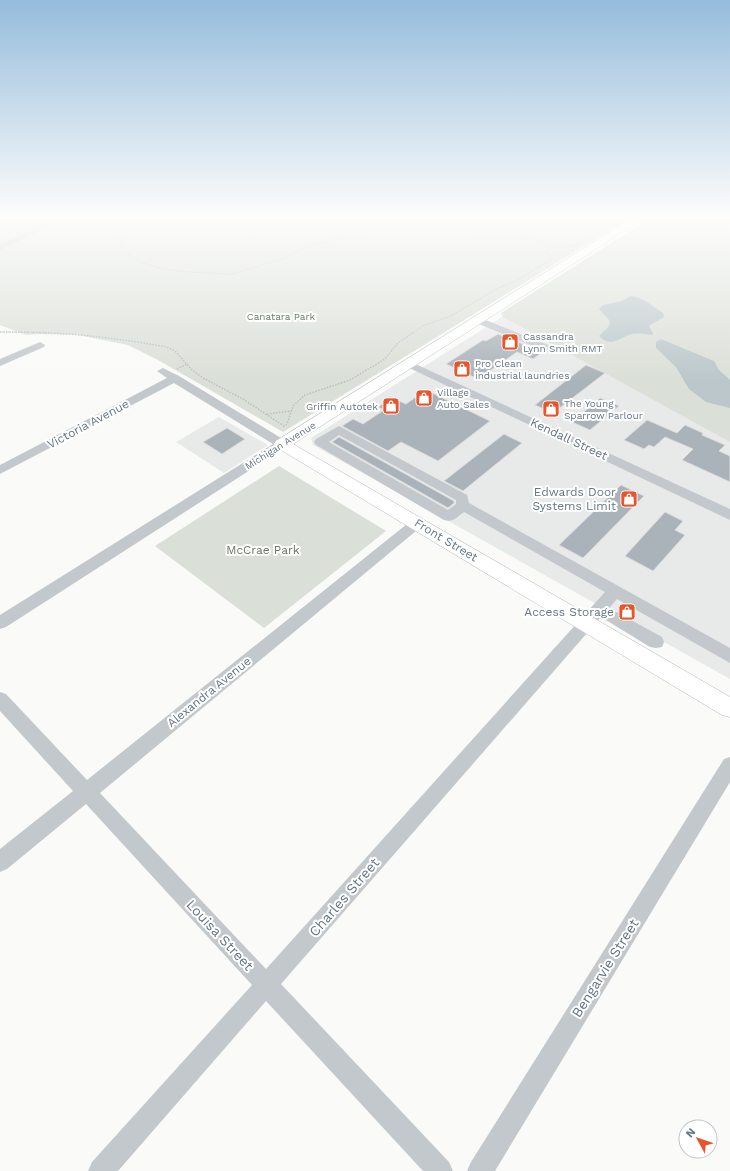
<svg xmlns="http://www.w3.org/2000/svg" width="730" height="1171" font-family="'Work Sans',sans-serif">
<style>
.built{fill:#e8e9e9}
.green{fill:#dadfd7}
.water{fill:#bbc7cb}
.building{fill:#aab3b9;stroke:#dcdcda}
.lines{fill:none;stroke-linecap:round;stroke-linejoin:round}
.major-casing{stroke:#b5babe;stroke-width:1}
.path-far1{stroke:#bbbfc2;stroke-width:1;stroke-dasharray:1 1;stroke-linecap:butt}
.path{stroke:#bbbfc2;stroke-width:1.5;stroke-dasharray:1.5 1.5;stroke-linecap:butt}
.minor{fill:#c3c8cc;fill-rule:evenodd}
.major{fill:#fff;fill-rule:evenodd}
.labels{text-anchor:middle;stroke-width:4;stroke-linejoin:round;paint-order:stroke}
.far-park-label{font-size:10px;fill:#687a64;stroke:#fff}
.far-poi-label{font-size:10px;fill:#657683;stroke:#fff;text-anchor:start}
.far-street-label{font-size:10px;fill:#657683;stroke:#fff}
.street-label{font-size:12px;fill:#657683;stroke:#fff}
.poi-label{font-size:12px;fill:#657683;stroke:#fff;text-anchor:end}
.park-label{font-size:12px;fill:#687a64;stroke:#fff}
.near-street-label{font-size:14px;fill:#657683;stroke:#fff}
</style>
<rect width="100%" height="100%" fill="#fafaf8"/>
<!-- built -->
<g class="built">
<polygon points="501,313 521,322 730,442 730,679 313,445 311,438 502,317"/>
<polygon points="219,417 268,445 224,473 176,442"/>
</g>
<!-- green -->
<g class="green">
<polygon points="0,217 631,217 283,432 158,360 128,345 78,335 41,334 26,335 0,325"/>
<polygon points="652,217 730,217 730,442 503,317 504,315 501,313"/>
<polygon points="279,466 386,531 264,628 155,546"/>
</g>
<!-- water -->
<g class="water">
<path d="M630,296C644,297 651,306 663,313L664,317L649,326L653,333L652,335C645,334 639,333 632,334C619,337 612,349 599,336L609,326L610,321L599,309L603,305L622,301Z"/>
<polygon points="661,339 714,361 719,370 730,380 730,408 706,402 689,389 676,367 656,348 656,342"/>
</g>
<!-- building -->
<g class="building">
<polygon points="498,334 543,352 533,359 517,352 478,379 446,364 483,340 486,341"/>
<polygon points="586,365 605,373 553,413 535,405"/>
<polygon points="426,390 490,421 438,461 401,442 388,451 342,426 353,419 363,424 384,410 378,407 392,398 406,404"/>
<polygon points="600,398 619,406 590,430 572,422"/>
<polygon points="647,420 677,433 685,425 703,433 702,435 725,445 719,451 730,456 730,482 682,460 693,449 665,437 654,447 649,445 644,449 624,440"/>
<polygon points="227,428 245,439 222,454 203,442"/>
<polygon points="504,434 522,443 463,491 444,481"/>
<polygon points="339,437 454,501 454,503 448,508 332,442"/>
<polygon points="621,485 644,496 583,558 559,545"/>
<polygon points="665,512 683,521 675,530 685,535 653,571 625,556"/>
</g>
<g class="lines">
<!-- major casing -->
<g class="major-casing">
<polygon id="major" points="634,217 646,217 293,444 730,697 730,717 722,715 276,447 274,444 276,441"/>
</g>
<!-- path-far1 -->
<g class="path-far1">
<path d="M145,217C132,222 124,229 119,242C121,245 123,250 126,252C148,273 197,272 226,274H232L285,258L305,247L376,230L456,229"/>
<polyline points="363,217 374,230"/>
<polyline points="427,217 466,231 545,242 555,246"/>
<polyline points="0,332 50,333"/>
<polyline points="413,333 422,326 451,316 498,288 512,283 551,260 546,251 549,248 576,245 618,217"/>
</g>
<!-- path -->
<g class="path">
<path d="M0,332C56,331 112,337 167,347L176,352L192,370L203,378L243,399L284,426L287,424L293,406L305,395L350,380L385,359L398,343L414,332"/>
<polyline points="177,369 187,364"/>
<polyline points="267,414 291,411"/>
</g>
<!-- minor -->
<g class="minor">
<polygon points="60,217 70,217 0,250 0,244"/>
<polygon points="478,317 553,347 554,349 549,352 545,351 474,322 473,320 474,318"/>
<polygon points="40,342 45,345 44,347 0,366 0,359"/>
<polygon points="409,361 730,509 730,520 405,366 404,364"/>
<polygon points="163,368 179,376 286,441 288,444 286,447 6,627 0,629 0,615 273,444 174,383 0,474 0,465 167,378 157,371"/>
<path d="M339,426L467,495L469,503L730,648V663L617,599L609,608L662,637L664,642L662,647L656,648L650,647L601,617L281,984L449,1162L453,1171H423L266,1001L118,1171H88L92,1162L252,985L86,804L7,869L0,872V849L73,791L0,711V692L6,694L87,780L412,520L417,518L422,520L424,523L422,526L100,793L266,969L605,592L464,512C457,517 453,523 444,520L316,445L314,442L316,439ZM339,435L456,500V504L448,510L329,442Z"/>
<polygon points="730,757 730,782 495,1171 467,1171 471,1162 724,759"/>
</g>
<!-- major -->
<use href="#major" class="major"/>
</g>
<!-- sky -->
<linearGradient id="sky" x2="0" y2="1"><stop stop-color="#96bcdc"/><stop offset="0.57" stop-color="#fdfdfc"/><stop offset="1" stop-color="#fdfdfc" stop-opacity="0"/></linearGradient>
<rect width="730" height="381" fill="url(#sky)"/>
<!-- icons -->
<defs>
<g id="shop-square" transform="scale(0.9)"><rect x="-9" y="-9" width="18" height="18" rx="4" fill="#e4572e" stroke="#fff"/><path d="M-5-2.5h2.3a2.7 3.5 0 0 1 5.4 0H5L5.5 6h-11ZM-1.5-2.5h3a1.5 2.3 0 0 0-3 0Z" fill="#fff"/></g>
</defs>
<g fill-rule="evenodd">
<use href="#shop-square" x="510" y="342"/>
<use href="#shop-square" x="462" y="369"/>
<use href="#shop-square" x="424" y="398"/>
<use href="#shop-square" x="391" y="406"/>
<use href="#shop-square" x="551" y="409"/>
<use href="#shop-square" x="629" y="499"/>
<use href="#shop-square" x="627" y="612"/>
</g>
<g class="labels">
<!-- far-park labels -->
<g class="far-park-label">
<text x="281" y="320">Canatara Park</text>
</g>
<!-- far-poi labels -->
<g class="far-poi-label">
<text x="523" y="340">Cassandra<tspan x="523" dy="12">Lynn Smith RMT</tspan></text>
<text x="475" y="367">Pro Clean<tspan x="475" dy="12">industrial laundries</tspan></text>
<text x="437" y="396">Village<tspan x="437" dy="12">Auto Sales</tspan></text>
<text x="564" y="407">The Young<tspan x="564" dy="12">Sparrow Parlour</tspan></text>
<text x="378" y="410" text-anchor="end">Griffin Autotek</text>
</g>
<!-- far-street labels -->
<g class="far-street-label">
<text transform="translate(280 445) rotate(-32)" y="4">Michigan Avenue</text>
</g>
<!-- street labels -->
<g class="street-label">
<text transform="translate(88 424) rotate(-28)" y="4">Victoria Avenue</text>
<text transform="translate(569 439) rotate(25)" y="4">Kendall Street</text>
<text transform="translate(446 540) rotate(31)" y="4">Front Street</text>
<text transform="translate(209 692) rotate(-39)" y="4">Alexandra Avenue</text>
</g>
<!-- poi labels -->
<g class="poi-label">
<text x="616" y="496">Edwards Door<tspan x="616" dy="14">Systems Limit</tspan></text>
<text x="614" y="616">Access Storage</text>
</g>
<!-- park labels -->
<g class="park-label">
<text x="263" y="554">McCrae Park</text>
</g>
<!-- near-street labels -->
<g class="near-street-label">
<text transform="translate(344 897) rotate(-49)" y="5">Charles Street</text>
<text transform="translate(220 935) rotate(47)" y="5">Louisa Street</text>
<text transform="translate(605 968) rotate(-58)" y="5">Bengarvie Street</text>
</g>
</g>
<!-- north arrow -->
<g transform="translate(698 1139) rotate(310)"><circle r="19" fill="#ffffff" stroke="#c1c8cd"/>
<path d="M0-3L7 15L0 10L-7 15Z" fill="#e4572e"/>
<text y="-6" font-size="11" font-weight="bold" text-anchor="middle" fill="#657683">N</text>
</g>
</svg>
